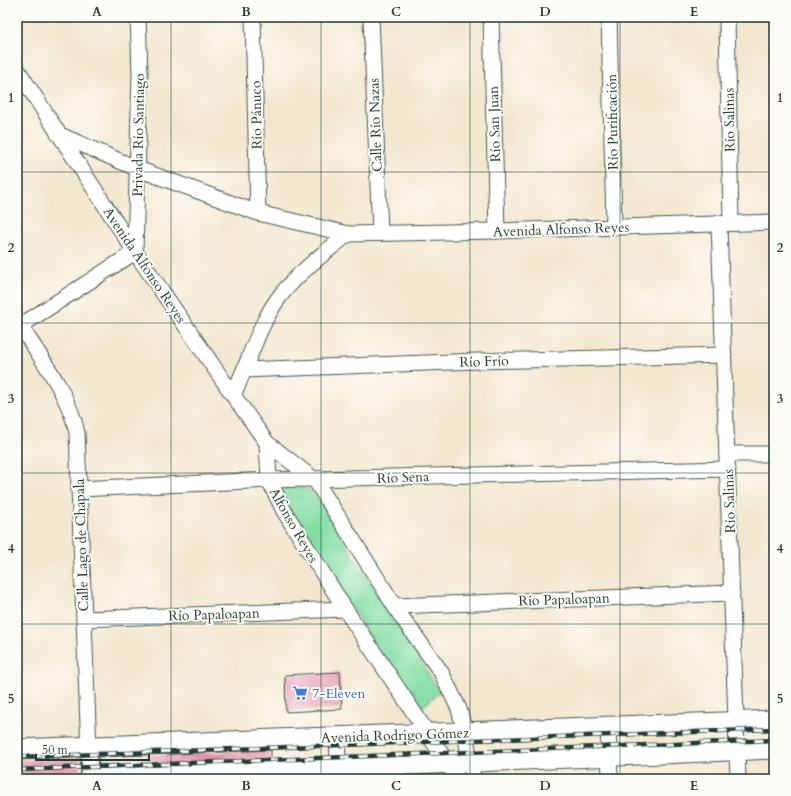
<svg xmlns="http://www.w3.org/2000/svg" width="791" height="796" font-family="Cardo,serif">
<style>
.green{fill:#84dea4;stroke:#528e6c}
.building{fill:#e296ae}
.lines{fill:none;stroke-linecap:round;stroke-linejoin:round}
.minor-casing{stroke:#3f564b;stroke-width:17}
.major-casing{stroke:#3f564b;stroke-width:21}
.minor{stroke:#fff;stroke-width:15}
.major{stroke:#fff;stroke-width:19}
.rail-casing{stroke:#1f3d34;stroke-width:4.5}
.rail{stroke:#fdfcf7;stroke-width:3;stroke-dasharray:9;stroke-linecap:butt}
.grid{fill:none;stroke:#1f3d34;stroke-width:1;stroke-opacity:0.55}
.labels{text-anchor:middle;stroke-width:4;stroke-linejoin:round;paint-order:stroke}
.street-label{font-size:14px;fill:#1f3d34;stroke:#fdfcf7}
.shop-label{font-size:14px;fill:#366cbe;stroke:#fdfcf7;text-anchor:start}
.neatline{fill:none;stroke:#1f3d34;stroke-width:1.5}
.grid-label{font-size:13px;text-anchor:middle;font-weight:bold;fill:#1f3d34}
</style>
<rect width="100%" height="100%" fill="#fdfcf7"/>
<filter id="ink" filterUnits="userSpaceOnUse"><feTurbulence type="fractalNoise" baseFrequency=".025" numOctaves="2"/><feDisplacementMap in="SourceGraphic" scale="8" xChannelSelector="R" yChannelSelector="G"/><feConvolveMatrix kernelMatrix="1 2 1 2 8 2 1 2 1" color-interpolation-filters="sRGB"/></filter>
<filter id="wash" filterUnits="userSpaceOnUse"><feTurbulence type="fractalNoise" baseFrequency=".012" numOctaves="4" result="noise"/><feDisplacementMap in="SourceGraphic" scale="16" xChannelSelector="R" yChannelSelector="G"/><feGaussianBlur stdDeviation="0.9" result="paint"/><feColorMatrix in="noise" values="0 0 0 0 0 0 0 0 0 0 0 0 0 0 0 0 0 1.4 0 .05"/><feComposite in="paint" operator="in"/></filter>
<g filter="url(#wash)">
<rect width="100%" height="100%" fill="#f3e7cf"/>
<!-- green -->
<polygon class="green" points="292,486 312,491 440,692 422,707 412,704 278,490"/>
<g id="blocks">
<!-- building -->
<g class="building">
<polygon points="340,672 342,709 286,712 285,675"/>
<polygon points="271,750 271,760 99,768 98,757"/>
<polygon points="80,758 81,772 78,778 17,779 17,760"/>
</g>
</g>
</g>
<g filter="url(#ink)">
<use href="#blocks" fill-opacity="0" stroke="#3f564b" stroke-width="1"/>
<g class="lines">
<!-- minor casing -->
<g class="minor-casing">
<g id="minor">
<polyline points="253,17 258,213"/>
<polyline points="371,17 380,233"/>
<polyline points="491,17 497,231"/>
<polyline points="609,17 614,227"/>
<polyline points="727,17 731,223"/>
<polyline points="17,69 135,252 233,395 267,443 315,480 401,616 441,672 459,709 465,732 473,779"/>
<polyline points="58,134 138,169 258,213 348,234 497,231 774,222"/>
<polyline points="719,223 738,779"/>
<path d="M17,321C38,354 70,395 77,433L90,779"/>
<polyline points="17,328 135,252 140,73 138,17"/>
<polyline points="244,370 478,361 724,355"/>
<path d="M233,395C249,363 258,325 280,296C299,272 324,253 348,234"/>
<polyline points="267,443 269,480 284,511 345,609 458,779"/>
<polyline points="727,454 774,454"/>
<polyline points="79,489 269,480 728,469"/>
<polyline points="395,606 732,593"/>
<polyline points="84,619 345,609"/>
<polyline points="608,727 610,779"/>
<polyline points="337,737 339,779"/>
</g>
</g>
<!-- major casing -->
<g class="major-casing">
<g id="major">
<polyline points="17,749 774,720"/>
<polyline points="89,779 774,749"/>
</g>
</g>
<!-- minor -->
<use href="#minor" class="minor"/>
<!-- major -->
<use href="#major" class="major"/>
<!-- rail casing -->
<g class="rail-casing">
<g id="rail">
<polyline points="17,757 774,729"/>
<polyline points="17,770 774,740"/>
</g>
</g>
<!-- rail -->
<use href="#rail" class="rail"/>
</g>
</g>
<!-- grid -->
<path class="grid" d="M171,17V779M321,17V779M470,17V779M620,17V779M17,172H774M17,323H774M17,473H774M17,624H774"/>
<!-- icons -->
<defs>
<g id="supermarket-bare" transform="scale(1.2)"><path d="M-6-5.5h2.5l.6 2H6L4.5 2H-2.5L-4.4-4H-6ZM-1.5 3.2a1.3 1.3 0 1 0 .1 0ZM3 3.2a1.3 1.3 0 1 0 .1 0Z" fill="#3f7fe0" stroke="#fdfcf7" stroke-width="2.5" paint-order="stroke"/></g>
</defs>
<g fill-rule="evenodd">
<use href="#supermarket-bare" x="300" y="693"/>
</g>
<g class="labels">
<!-- street labels -->
<g class="street-label">
<text transform="translate(256 115) rotate(-91)" y="5">Río Pánuco</text>
<text transform="translate(729 120) rotate(-91)" y="5">Río Salinas</text>
<text transform="translate(612 122) rotate(-91)" y="5">Río Purificación</text>
<text transform="translate(494 124) rotate(-92)" y="5">Río San Juan</text>
<text transform="translate(375 125) rotate(-92)" y="5">Calle Río Nazas</text>
<text transform="translate(138 135) rotate(-89)" y="5">Privada Río Santiago</text>
<text transform="translate(561 229) rotate(-2)" y="5">Avenida Alfonso Reyes</text>
<text transform="translate(145 265) rotate(56)" y="5">Avenida Alfonso Reyes</text>
<text transform="translate(484 361) rotate(-2)" y="5">Río Frío</text>
<text transform="translate(403 477) rotate(-2)" y="5">Río Sena</text>
<text transform="translate(729 501) rotate(-92)" y="5">Río Salinas</text>
<text transform="translate(294 525) rotate(60)" y="5">Alfonso Reyes</text>
<text transform="translate(81 545) rotate(-92)" y="5">Calle Lago de Chapala</text>
<text transform="translate(564 599) rotate(-2)" y="5">Río Papaloapan</text>
<text transform="translate(214 614) rotate(-2)" y="5">Río Papaloapan</text>
<text transform="translate(395 735) rotate(-2)" y="5">Avenida Rodrigo Gómez</text>
</g>
<!-- shop labels -->
<g class="shop-label">
<text x="312" y="698">7-Eleven</text>
</g>
</g>
<!-- margin -->
<rect width="791" height="796" fill="none" stroke="#fdfcf7" stroke-width="44"/>
<!-- scale -->
<path d="M36 754v6h113v-6" fill="none" stroke="#1f3d34" stroke-width="2"/>
<text x="42" y="754" font-size="12" fill="#1f3d34" stroke="#fdfcf7" stroke-width="3" paint-order="stroke">50 m</text>
<rect x="22" y="22" width="747" height="752" class="neatline"/>
<g class="grid-label">
<text x="97" y="16">A</text>
<text x="246" y="16">B</text>
<text x="396" y="16">C</text>
<text x="545" y="16">D</text>
<text x="694" y="16">E</text>
<text x="11" y="102">1</text>
<text x="780" y="102">1</text>
<text x="11" y="252">2</text>
<text x="780" y="252">2</text>
<text x="11" y="403">3</text>
<text x="780" y="403">3</text>
<text x="11" y="553">4</text>
<text x="780" y="553">4</text>
<text x="11" y="703">5</text>
<text x="780" y="703">5</text>
<text x="97" y="790">A</text>
<text x="246" y="790">B</text>
<text x="396" y="790">C</text>
<text x="545" y="790">D</text>
<text x="694" y="790">E</text>
</g>
</svg>
